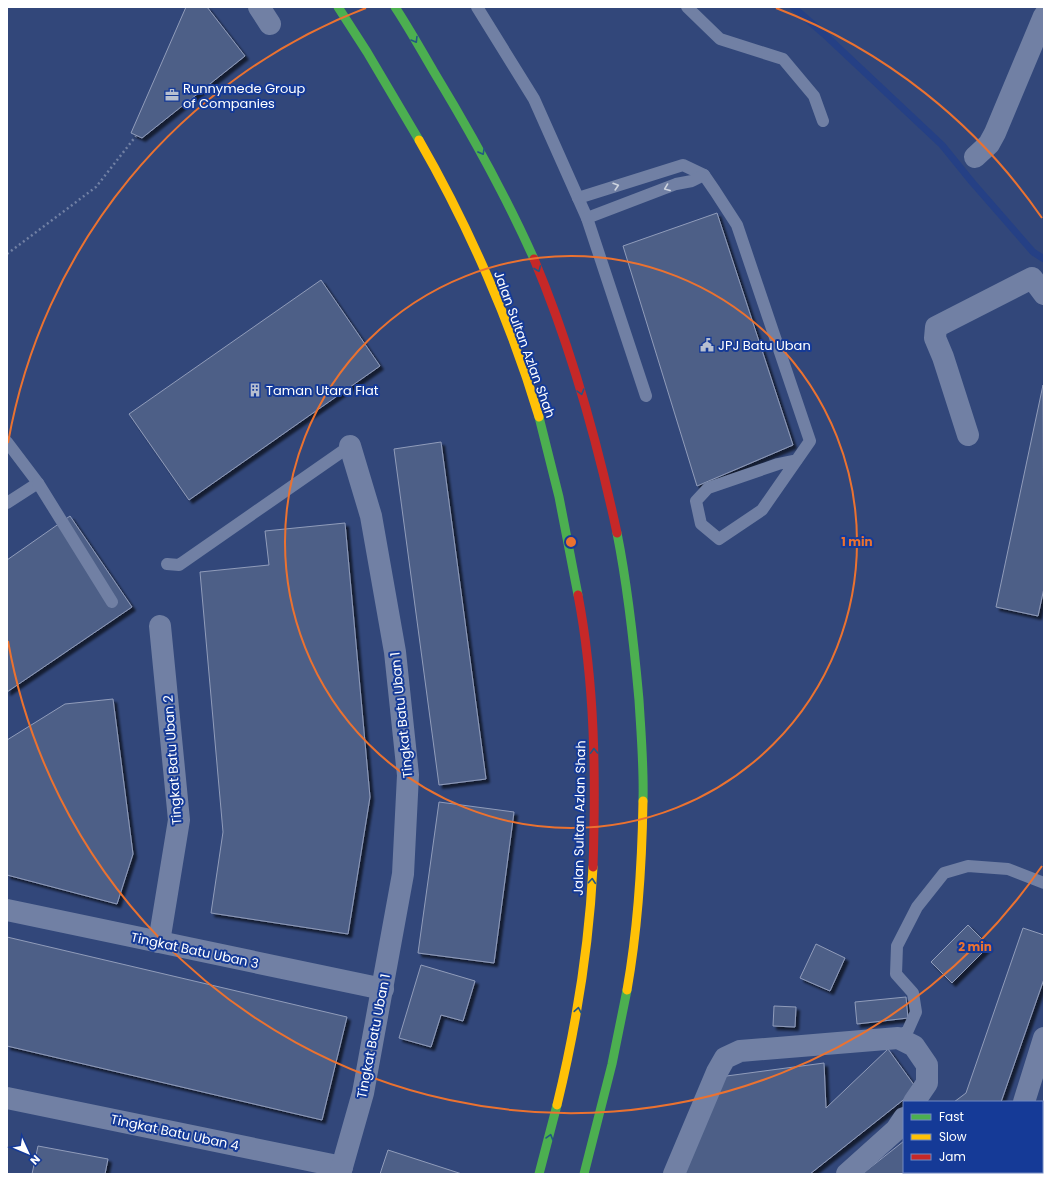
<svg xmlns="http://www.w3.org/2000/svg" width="1051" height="1181" font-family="Poppins,sans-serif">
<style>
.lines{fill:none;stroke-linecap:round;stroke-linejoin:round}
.stream{stroke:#254085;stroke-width:7}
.building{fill:#4e5f87;stroke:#909cba;filter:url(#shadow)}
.path{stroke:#7180a4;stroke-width:2.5;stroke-dasharray:2 3;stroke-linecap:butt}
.lane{stroke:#7180a4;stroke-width:12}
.street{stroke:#7180a4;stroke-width:22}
.fast{stroke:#4caf50;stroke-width:9}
.slow{stroke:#ffc107;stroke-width:9}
.jam{stroke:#c62828;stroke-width:9}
.oneway{stroke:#235785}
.oneway2{stroke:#cdd3df}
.ring{fill:none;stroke:#eb7230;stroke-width:2}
.labels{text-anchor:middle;stroke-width:4;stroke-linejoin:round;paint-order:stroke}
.poi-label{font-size:13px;fill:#fff;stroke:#153a97;text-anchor:start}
.street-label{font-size:13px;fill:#fff;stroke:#153a97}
.centre{fill:#eb7230;stroke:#153a97;stroke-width:2}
.ring-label{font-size:12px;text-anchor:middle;font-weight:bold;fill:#eb7230;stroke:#153a97;stroke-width:4;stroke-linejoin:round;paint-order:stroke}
</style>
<defs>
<filter id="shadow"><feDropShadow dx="3.5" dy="3.5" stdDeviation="1" flood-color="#0009"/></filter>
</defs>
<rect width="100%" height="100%" fill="#32477a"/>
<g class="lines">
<!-- stream -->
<polyline class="stream" points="793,7 824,34 942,145 972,182 1033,252 1044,259"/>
</g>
<!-- building -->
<g class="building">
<polygon points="186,7 207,7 245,56 142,138 131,133"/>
<polygon points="717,213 793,445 697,486 623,246"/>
<polygon points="321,280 380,366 189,500 129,414"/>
<polygon points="1043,385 1044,588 1038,616 996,607"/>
<polygon points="441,442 486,779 439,785 394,449"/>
<polygon points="70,516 132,607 7,692 7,560"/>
<polygon points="345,523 370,797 348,934 211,913 223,832 200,572 269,565 265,531"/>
<polygon points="113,699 133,854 117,904 7,875 7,740 65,704"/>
<polygon points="439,802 514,812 494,963 418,953"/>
<polygon points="968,925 989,946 952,983 931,962"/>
<polygon points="1023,928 1044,935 1044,979 1001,1102 954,1102 966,1093"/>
<polygon points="7,937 347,1017 322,1120 7,1046"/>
<polygon points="816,944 845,958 830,991 800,978"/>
<polygon points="421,965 475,981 463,1021 441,1015 431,1047 399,1038"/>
<polygon points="906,997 908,1018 857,1024 855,1002"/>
<polygon points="774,1006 796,1007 795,1027 773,1026"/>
<polygon points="888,1049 917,1089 810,1174 676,1174 719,1077 824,1063 826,1108"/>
<polygon points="1044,1123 1044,1174 1026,1174 1027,1172 1042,1172 1042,1129"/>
<polygon points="904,1141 904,1172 928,1172 926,1174 862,1174"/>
<polygon points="38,1146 108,1159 105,1174 32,1174"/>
<polygon points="388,1150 462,1174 380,1174"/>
</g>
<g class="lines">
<!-- path -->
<polyline class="path" points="7,254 96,187 136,136"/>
<!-- lane -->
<g class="lane">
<polyline points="477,7 534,99 587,218 646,396"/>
<polyline points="687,7 720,39 783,59 814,96 823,121"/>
<polyline points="578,198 683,165 704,175 715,191 737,225 810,441 762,510 719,539 701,524 696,501 708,488 778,464 797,460"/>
<polyline points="587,218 676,184 692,181 704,175"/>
<polyline points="7,442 38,483 7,503"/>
<polyline points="38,483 112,602"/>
<polyline points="167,564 179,565 350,446"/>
<polyline points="898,1038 908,1030 916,1012 913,993 896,974 897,946 917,907 944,873 968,866 1008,869 1044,883"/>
</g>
<!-- street -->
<g class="street">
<polyline points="259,7 270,24"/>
<polyline points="975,157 989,144 995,133 1044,16"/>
<polyline points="968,435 943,357 935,338 936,327 1032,278 1044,294"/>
<polyline points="7,910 383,989"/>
<polyline points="159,942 179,820 160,626"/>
<polyline points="7,1098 342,1167"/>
<polyline points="1024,1102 1044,1038"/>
<polyline points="340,1174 363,1093 403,874 408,775 395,652 371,516 350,446"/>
<polyline points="674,1174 717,1072 725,1058 740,1051 898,1038 914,1046 927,1065 927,1083 914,1102"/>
<polyline points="847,1174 896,1130 904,1118"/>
<polyline points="976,1174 978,1172"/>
</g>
<!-- fast -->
<g class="fast">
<polyline points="338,7 367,52 419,140"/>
<path d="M395,7C409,28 421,50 434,72C471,133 505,194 534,259"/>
<polyline points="539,417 559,497 578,595"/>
<path d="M617,533C628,588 634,644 639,700C641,734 644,767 643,801"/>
<polyline points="539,1174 557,1105"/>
<polyline points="584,1174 612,1064 627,990"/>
</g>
<!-- slow -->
<g class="slow">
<path d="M419,140C468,225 511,323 539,417"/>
<path d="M627,990C638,928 642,864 643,801"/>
<path d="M557,1105C576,1027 589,947 593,867"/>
</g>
<!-- jam -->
<g class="jam">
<path d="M534,259C571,347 597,440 617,533"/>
<path d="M578,595C595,684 596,776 593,867"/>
</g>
</g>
<!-- one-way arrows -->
<defs><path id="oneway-chevron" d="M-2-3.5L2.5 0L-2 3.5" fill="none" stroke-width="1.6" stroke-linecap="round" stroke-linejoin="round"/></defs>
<g class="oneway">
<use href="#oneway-chevron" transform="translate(415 40) rotate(59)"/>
<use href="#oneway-chevron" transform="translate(482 152) rotate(61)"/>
<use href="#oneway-chevron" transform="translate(538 269) rotate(68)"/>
<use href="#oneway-chevron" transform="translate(581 392) rotate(74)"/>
<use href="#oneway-chevron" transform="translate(594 751) rotate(-92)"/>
<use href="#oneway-chevron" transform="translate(592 881) rotate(-85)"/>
<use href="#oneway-chevron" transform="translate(578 1010) rotate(-80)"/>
<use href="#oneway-chevron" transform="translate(550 1137) rotate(-74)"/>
</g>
<g class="oneway2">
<use href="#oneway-chevron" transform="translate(616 186) rotate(-17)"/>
<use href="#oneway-chevron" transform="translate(667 188) rotate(159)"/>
</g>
<!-- distance rings -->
<g class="ring">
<circle cx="571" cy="542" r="286"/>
<path d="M1042 866A572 572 0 0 1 8 641M8 443A572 572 0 0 1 366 8M776 8A572 572 0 0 1 1042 218"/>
</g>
<!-- icons -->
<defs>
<g id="office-bare" transform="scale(1.08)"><path d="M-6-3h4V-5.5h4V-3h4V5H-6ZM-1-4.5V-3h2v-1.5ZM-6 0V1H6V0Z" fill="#b7bfd0" stroke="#153a97" stroke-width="2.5" paint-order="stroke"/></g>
<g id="civic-bare" transform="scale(1.08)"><path d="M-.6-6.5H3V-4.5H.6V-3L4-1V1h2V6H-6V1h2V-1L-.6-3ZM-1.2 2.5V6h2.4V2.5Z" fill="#b7bfd0" stroke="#153a97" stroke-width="2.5" paint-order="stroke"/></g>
<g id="building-bare" transform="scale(1.08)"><path d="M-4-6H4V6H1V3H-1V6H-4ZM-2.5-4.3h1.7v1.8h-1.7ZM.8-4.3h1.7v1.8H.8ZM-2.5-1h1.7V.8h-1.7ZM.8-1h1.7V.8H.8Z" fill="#b7bfd0" stroke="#153a97" stroke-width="2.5" paint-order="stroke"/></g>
</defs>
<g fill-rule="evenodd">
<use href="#office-bare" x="172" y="95"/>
<use href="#civic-bare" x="707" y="345"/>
<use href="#building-bare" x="255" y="390"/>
</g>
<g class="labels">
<!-- poi labels -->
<g class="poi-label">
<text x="183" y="93">Runnymede Group<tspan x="183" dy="15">of Companies</tspan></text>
<text x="718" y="350">JPJ Batu Uban</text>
<text x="266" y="395">Taman Utara Flat</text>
</g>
<!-- street labels -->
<g class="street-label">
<text transform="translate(525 344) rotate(70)" y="5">Jalan Sultan Azlan Shah</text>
<text transform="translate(401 715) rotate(-96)" y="5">Tingkat Batu Uban 1</text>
<text transform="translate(172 760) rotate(-94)" y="5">Tingkat Batu Uban 2</text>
<text transform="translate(579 818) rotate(-89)" y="5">Jalan Sultan Azlan Shah</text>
<text transform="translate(195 950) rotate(12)" y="5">Tingkat Batu Uban 3</text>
<text transform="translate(373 1036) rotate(-79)" y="5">Tingkat Batu Uban 1</text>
<text transform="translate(175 1132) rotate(12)" y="5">Tingkat Batu Uban 4</text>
</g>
</g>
<circle cx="571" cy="542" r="6" class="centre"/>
<g class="ring-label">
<text x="857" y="546">1 min</text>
<text x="975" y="951">2 min</text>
</g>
<!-- border -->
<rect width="1051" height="1181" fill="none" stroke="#ffffff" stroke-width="16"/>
<!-- legend -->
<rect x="903" y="1101" width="140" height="72" fill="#153a97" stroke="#7389c1"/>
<rect x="911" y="1114" width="20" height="6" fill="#4caf50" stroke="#7389c1"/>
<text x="939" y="1121" font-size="12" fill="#ffffff">Fast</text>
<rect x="911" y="1134" width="20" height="6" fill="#ffc107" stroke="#7389c1"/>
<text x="939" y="1141" font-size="12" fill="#ffffff">Slow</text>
<rect x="911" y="1154" width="20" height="6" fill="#c62828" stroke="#7389c1"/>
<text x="939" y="1161" font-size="12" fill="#ffffff">Jam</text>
<!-- north arrow -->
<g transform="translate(28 1153) rotate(134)" stroke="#153a97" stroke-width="3" paint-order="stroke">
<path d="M0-3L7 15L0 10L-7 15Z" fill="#ffffff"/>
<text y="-6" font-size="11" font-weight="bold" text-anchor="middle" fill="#ffffff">N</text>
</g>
</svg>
